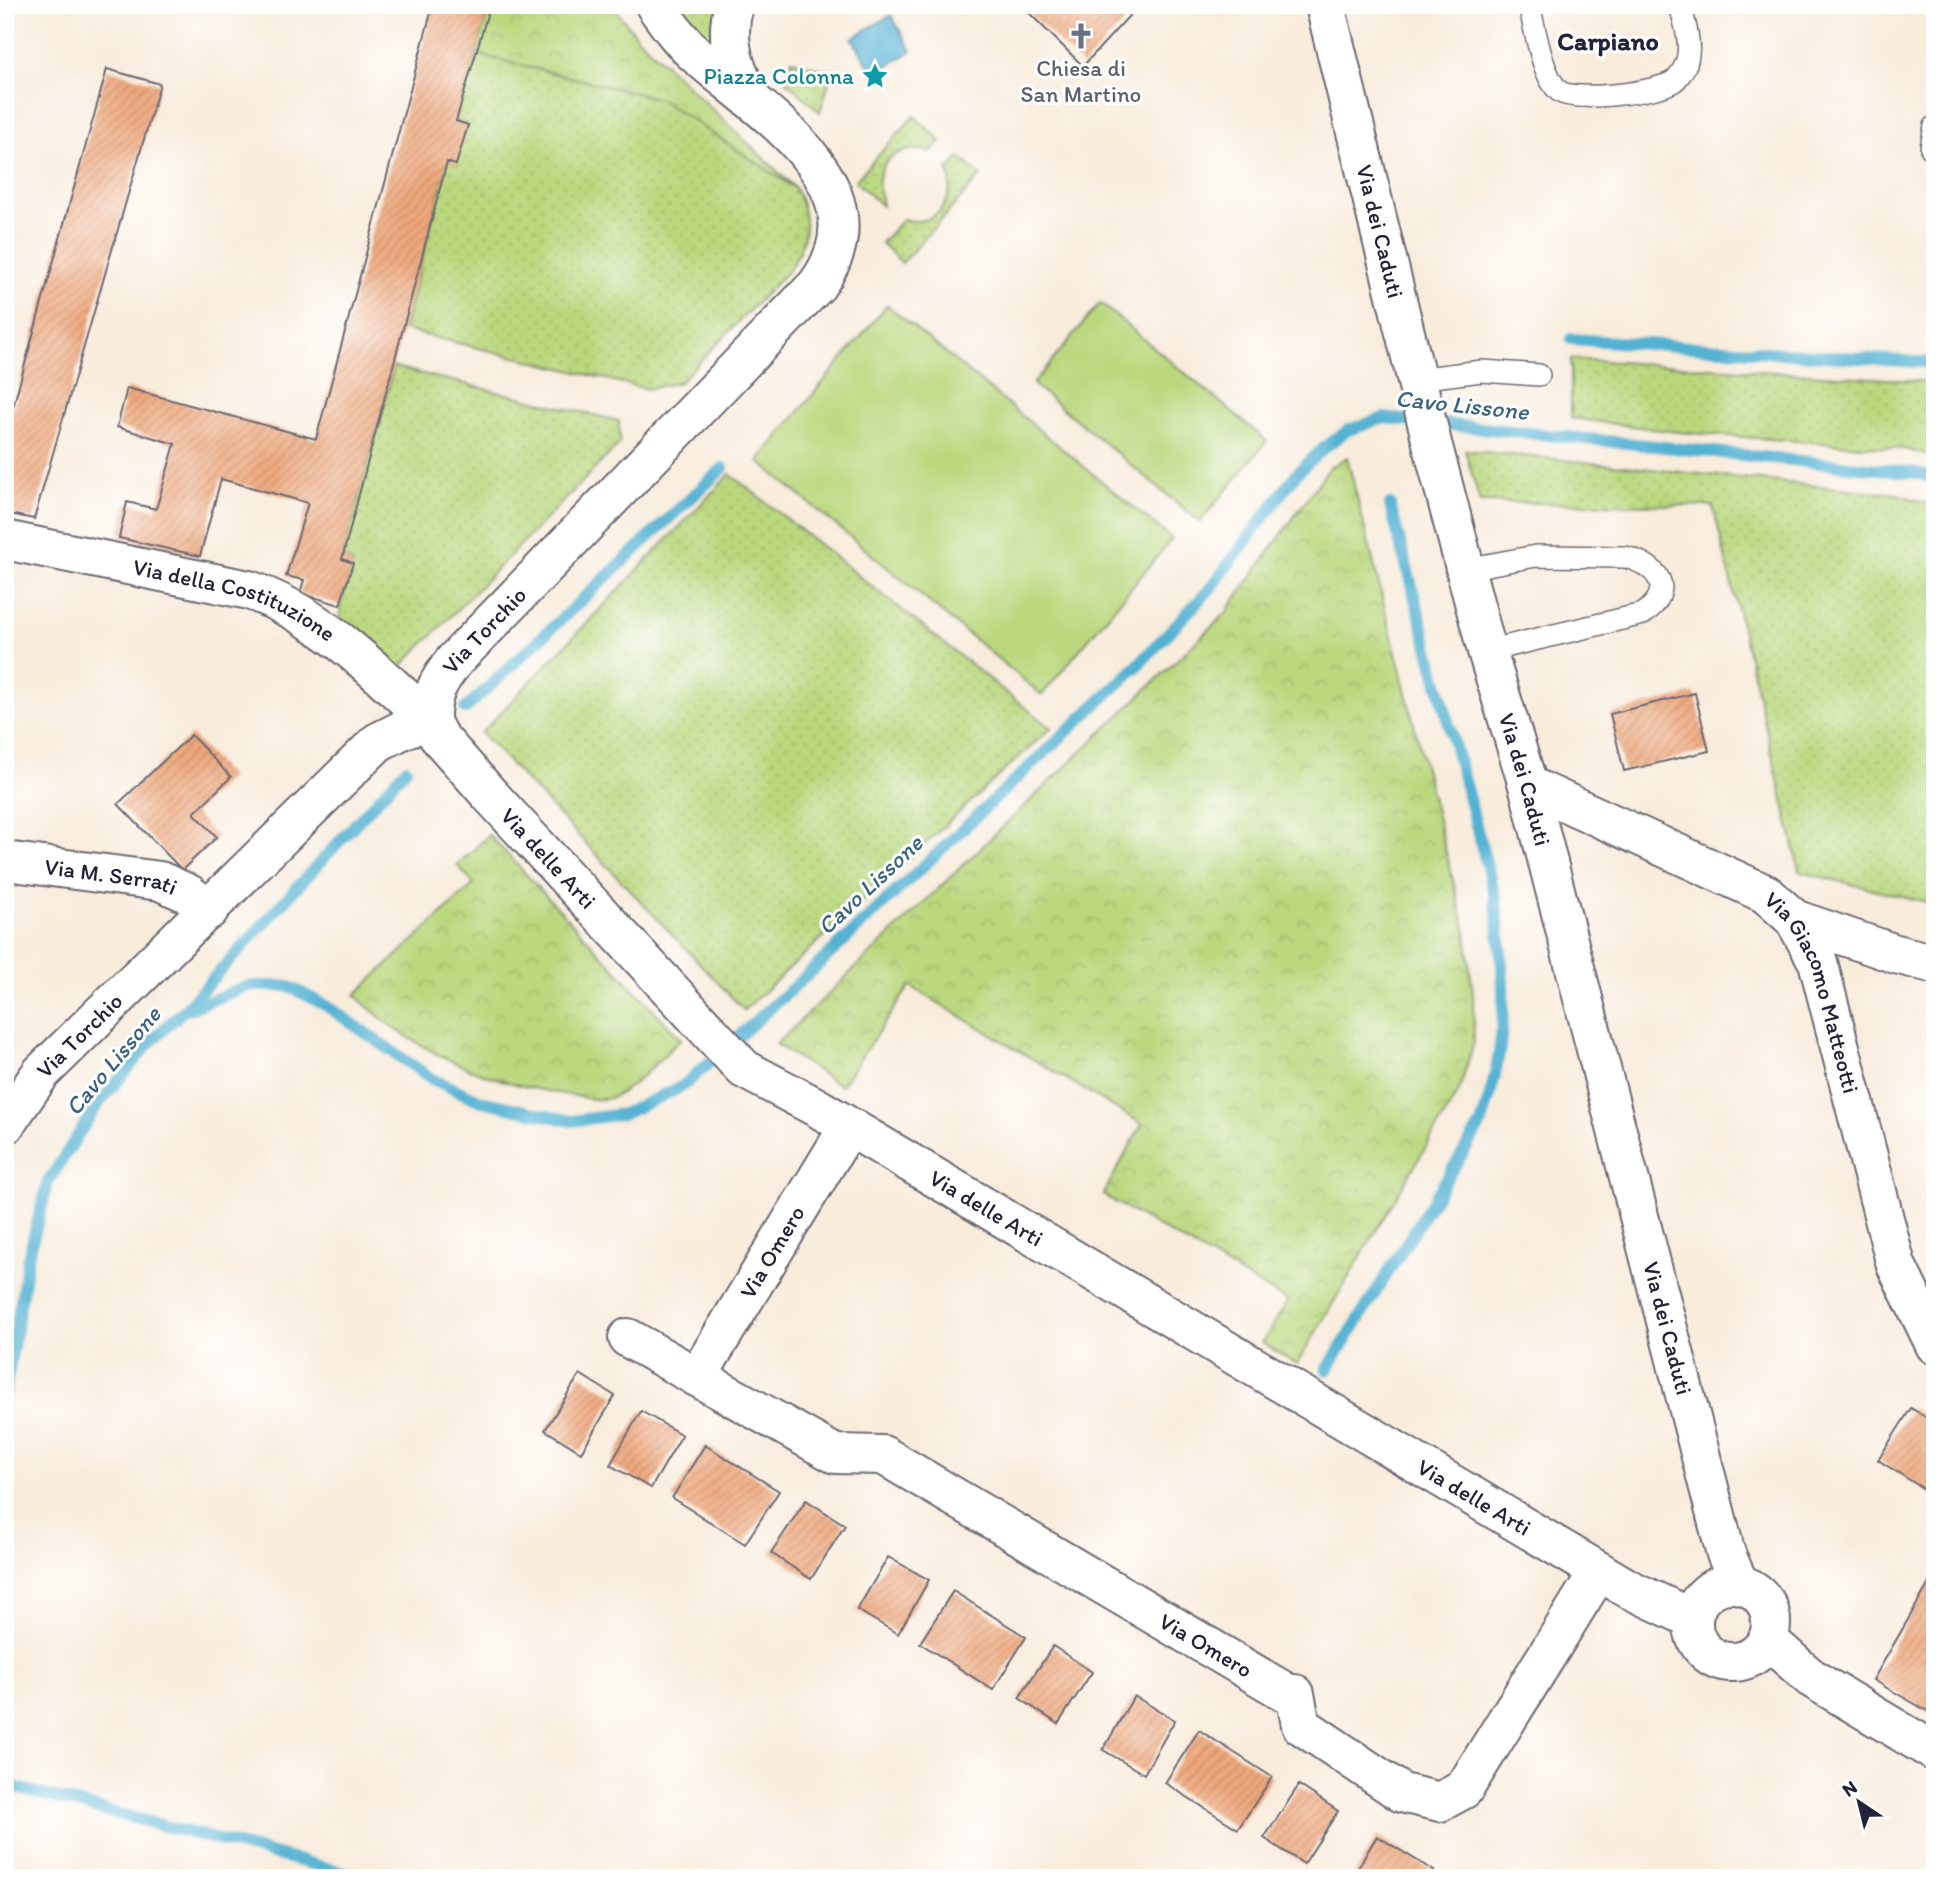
<svg xmlns="http://www.w3.org/2000/svg" width="1940" height="1883" font-family="Itim,sans-serif">
<style>
.grass{fill:url(#grass-dots);stroke:#6e7d5c;stroke-width:2}
.park{fill:url(#park-crowns);stroke:#6e7d5c;stroke-width:2}
.pitch{fill:#bad87e;stroke:#6e7d5c;stroke-width:2}
.water{fill:#53b1d2;stroke:#3a6a86;stroke-width:2}
.lines{fill:none;stroke-linecap:round;stroke-linejoin:round}
.stream{stroke:#53b1d2;stroke-width:12}
.building{fill:url(#building-hatch)}
.service-casing{stroke:#6d6973;stroke-width:24}
.minor-casing{stroke:#6d6973;stroke-width:42}
.service{stroke:#fff;stroke-width:21}
.minor{stroke:#fff;stroke-width:38}
.labels{text-anchor:middle;stroke-width:6;stroke-linejoin:round;paint-order:stroke}
.worship-label{font-size:23px;fill:#5b616d;stroke:#fff}
.culture-label{font-size:23px;fill:#0d838f;stroke:#fff;text-anchor:end}
.street-label{font-size:23px;fill:#22223b;stroke:#fff}
.water-label{font-size:24px;font-style:italic;fill:#38627f;stroke:#fff}
.quarter-label{font-size:26px;font-weight:bold;fill:#22223b;stroke:#fff}
</style>
<defs>
<pattern id="grass-dots" width="8" height="8" patternUnits="userSpaceOnUse" patternTransform="scale(1.75)"><rect width="8" height="8" fill="#bad87e"/><path d="M2 2h.1M6 6h.1" fill="none" stroke="#a0b96e" stroke-width="1.8" stroke-linecap="round"/></pattern>
<pattern id="park-crowns" width="20" height="18" patternUnits="userSpaceOnUse" patternTransform="scale(1.75)"><rect width="20" height="18" fill="#bad87e"/><path d="M2 6a3 3 0 1 1 6 0M12 15a3 3 0 1 1 6 0" fill="none" stroke="#a0b96e"/></pattern>
<pattern id="building-hatch" width="6" height="6" patternUnits="userSpaceOnUse" patternTransform="scale(1.75)"><rect width="6" height="6" fill="#eea77b"/><path d="M-1 1l2-2M0 6l6-6M5 7l2-2" fill="none" stroke="#cc8f6b"/></pattern>
</defs>
<rect width="100%" height="100%" fill="#fff"/>
<filter id="ink" filterUnits="userSpaceOnUse"><feTurbulence type="fractalNoise" baseFrequency=".0143" numOctaves="2"/><feDisplacementMap in="SourceGraphic" scale="14" xChannelSelector="R" yChannelSelector="G"/><feConvolveMatrix kernelMatrix="1 2 1 2 8 2 1 2 1" color-interpolation-filters="sRGB"/></filter>
<filter id="wash" filterUnits="userSpaceOnUse"><feTurbulence type="fractalNoise" baseFrequency=".00686" numOctaves="4" result="noise"/><feDisplacementMap in="SourceGraphic" scale="28" xChannelSelector="R" yChannelSelector="G"/><feGaussianBlur stdDeviation="1.57" result="paint"/><feColorMatrix in="noise" values="0 0 0 0 0 0 0 0 0 0 0 0 0 0 0 0 0 1.4 0 .05"/><feComposite in="paint" operator="in"/></filter>
<g filter="url(#wash)">
<rect width="100%" height="100%" fill="#f8ecdb"/>
<!-- grass -->
<g class="grass">
<polygon points="668,5 725,5 723,57"/>
<path d="M476,54L660,99L795,188C811,218 808,243 788,271L680,382L647,389L404,330L447,162L468,125L456,121Z"/>
<polygon points="792,60 832,72 820,112 786,81"/>
<path d="M914,116L941,141L930,152C909,145 882,154 879,179C877,189 882,199 882,206L855,181Z"/>
<path d="M960,157L981,176L902,263L881,243L903,219C934,229 958,200 948,170Z"/>
<polygon points="1571,359 1935,382 1935,457 1904,449 1677,432 1571,418"/>
<polygon points="394,367 619,421 620,443 394,674 341,626 340,605 353,563 342,559"/>
<polygon points="1465,450 1897,494 1935,506 1935,904 1800,872 1713,506 1480,502"/>
<polygon points="730,474 1051,728 744,1010 481,733"/>
</g>
<!-- park -->
<g class="park">
<polygon points="490,5 612,5 639,39 795,188 660,99 476,54"/>
<polygon points="1347,457 1466,932 1473,994 1474,1042 1459,1091 1297,1364 1262,1343 1288,1301 1103,1195 1142,1124 910,986 841,1086 776,1044 1225,614 1329,468"/>
<path d="M489,835L681,1039C662,1056 640,1083 617,1095C603,1103 585,1098 570,1095C490,1084 413,1052 355,995L474,884L457,865Z"/>
</g>
<!-- pitch -->
<g class="pitch">
<polygon points="1100,303 1267,441 1200,522 1033,384"/>
<polygon points="887,305 1172,539 1042,695 758,461"/>
</g>
<!-- water -->
<polygon class="water" points="891,15 912,51 874,74 852,38"/>
<g class="lines">
<!-- stream -->
<g class="stream">
<polyline points="1571,339 1935,363"/>
<polyline points="465,709 723,468"/>
<polyline points="185,1009 406,769"/>
<path d="M1327,1370L1481,1124C1510,1041 1506,982 1495,896L1390,505"/>
<polyline points="5,1394 28,1258 48,1182 96,1107 151,1041 182,1012 248,986 288,986 327,1006 432,1079 481,1101 571,1121 623,1114 683,1086 805,977 1137,666 1210,589 1297,473 1325,447 1348,430 1384,418 1916,473 1935,479"/>
<polyline points="5,1785 366,1878"/>
</g>
</g>
<g id="blocks">
<!-- building -->
<g class="building">
<polygon points="433,5 490,5 456,121 468,125 456,165 447,162 342,559 353,563 340,605 300,593 304,580 286,576 308,503 221,479 200,556 119,538 127,502 156,509 175,444 117,427 127,388 316,439"/>
<polygon points="1021,5 1139,5 1083,66"/>
<polygon points="107,69 160,84 34,519 5,513 5,436"/>
<polygon points="1695,693 1709,751 1624,771 1610,714"/>
<polygon points="191,735 231,777 194,813 217,837 182,870 118,804"/>
<polygon points="580,1374 615,1396 581,1452 545,1430"/>
<polygon points="1911,1408 1935,1423 1935,1496 1878,1460"/>
<polygon points="641,1411 682,1435 651,1488 610,1465"/>
<polygon points="705,1445 779,1491 745,1544 672,1498"/>
<polygon points="806,1500 845,1525 811,1579 771,1553"/>
<polygon points="888,1557 929,1580 898,1634 857,1610"/>
<polygon points="1935,1573 1935,1702 1929,1712 1873,1680"/>
<polygon points="953,1591 1026,1637 993,1690 920,1643"/>
<polygon points="1053,1646 1092,1672 1058,1724 1019,1698"/>
<polygon points="1134,1696 1175,1720 1144,1774 1103,1750"/>
<polygon points="1199,1730 1272,1777 1238,1829 1165,1783"/>
<polygon points="1299,1785 1338,1811 1304,1864 1264,1838"/>
<polygon points="1377,1836 1434,1871 1429,1878 1352,1878"/>
</g>
</g>
</g>
<g filter="url(#ink)">
<use href="#blocks" fill-opacity="0" stroke="#6d6973" stroke-width="2"/>
<g class="lines">
<!-- service casing -->
<g class="service-casing">
<g id="service">
<path d="M1529,5C1535,28 1542,76 1559,91C1572,103 1659,92 1674,81C1677,79 1682,72 1684,68C1694,49 1685,25 1680,5"/>
<polyline points="1931,148 1935,126"/>
<polyline points="1416,379 1482,371 1539,375"/>
<path d="M1465,569L1536,556L1625,557C1658,565 1677,590 1643,614L1487,651"/>
</g>
</g>
<!-- minor casing -->
<g class="minor-casing">
<g id="minor">
<path d="M734,5C724,38 733,68 750,96"/>
<path id="s1" d="M1325,5L1432,443L1487,651L1528,785L1726,1554L1739,1584"/>
<path id="s2" d="M5,540L249,590C323,616 375,671 431,722L438,736L490,795L744,1069L816,1107L1629,1589L1693,1619"/>
<path id="s3" d="M431,722C430,695 438,681 455,660L817,285C891,184 755,109 692,51C678,38 666,21 655,5"/>
<path id="s4" d="M1528,785L1766,894L1794,919L1818,962L1896,1265L1935,1345"/>
<path id="s5" d="M5,861L160,881L189,894L209,910"/>
<polyline points="1794,919 1896,954 1935,964"/>
<path id="s6" d="M5,1125L41,1073L378,742L408,727L431,722"/>
<path id="s7" d="M848,1128L697,1377L835,1454L883,1455L1292,1696L1295,1694L1301,1725L1402,1793L1440,1802L1464,1789L1599,1571"/>
<polyline points="628,1338 697,1377"/>
<circle cx="1732" cy="1623" r="39"/>
<polyline points="1768,1640 1811,1678 1935,1752"/>
</g>
</g>
<!-- service -->
<use href="#service" class="service"/>
<!-- minor -->
<use href="#minor" class="minor"/>
</g>
</g>
<!-- icons -->
<defs>
<g id="church-bare" transform="scale(2.1)"><path d="M-1.2-6h2.4v3.5h3.3v2.4h-3.3V6h-2.4V-.1h-3.3v-2.4h3.3Z" fill="#6b7280" stroke="#fff" stroke-width="2.5" paint-order="stroke"/></g>
<g id="sight-bare" transform="scale(2.1)"><path d="M0-6L1.8-2.2L6-1.7L2.9 1.2L3.7 5.4L0 3.3L-3.7 5.4L-2.9 1.2L-6-1.7L-1.8-2.2Z" fill="#0f9aa8" stroke="#fff" stroke-width="2.5" paint-order="stroke"/></g>
</defs>
<g fill-rule="evenodd">
<use href="#church-bare" x="1081" y="36"/>
<use href="#sight-bare" x="875" y="76"/>
</g>
<g class="labels">
<!-- worship labels -->
<g class="worship-label">
<text x="1081" y="76">Chiesa di<tspan x="1081" dy="26">San Martino</tspan></text>
</g>
<!-- culture labels -->
<g class="culture-label">
<text x="854" y="84">Piazza Colonna</text>
</g>
<!-- street labels -->
<g class="street-label">
<text dy="8" stroke="none"><textPath href="#s1" startOffset="233">Via dei Caduti</textPath></text>
<text dy="8" stroke="none"><textPath href="#s2" startOffset="238">Via della Costituzione</textPath></text>
<text dy="8" stroke="none"><textPath href="#s3" startOffset="110">Via Torchio</textPath></text>
<text dy="8" stroke="none"><textPath href="#s1" startOffset="800">Via dei Caduti</textPath></text>
<text dy="8" stroke="none"><textPath href="#s2" startOffset="656">Via delle Arti</textPath></text>
<text dy="8" stroke="none"><textPath href="#s5" startOffset="107">Via M. Serrati</textPath></text>
<text dy="8" stroke="none"><textPath href="#s4" startOffset="374">Via Giacomo Matteotti</textPath></text>
<text dy="8" stroke="none"><textPath href="#s6" startOffset="117">Via Torchio</textPath></text>
<text dy="8" stroke="none"><textPath href="#s2" startOffset="1223">Via delle Arti</textPath></text>
<text transform="translate(772 1252) rotate(-59)" y="8">Via Omero</text>
<text dy="8" stroke="none"><textPath href="#s1" startOffset="1367">Via dei Caduti</textPath></text>
<text dy="8" stroke="none"><textPath href="#s2" startOffset="1790">Via delle Arti</textPath></text>
<text dy="8" stroke="none"><textPath href="#s7" startOffset="872">Via Omero</textPath></text>
</g>
<!-- water labels -->
<g class="water-label">
<text transform="translate(1462 405) rotate(6)" y="8">Cavo Lissone</text>
<text transform="translate(870 885) rotate(-43)" y="8">Cavo Lissone</text>
<text transform="translate(113 1061) rotate(-50)" y="8">Cavo Lissone</text>
</g>
<!-- quarter labels -->
<g class="quarter-label">
<text x="1608" y="50">Carpiano</text>
</g>
</g>
<!-- margin -->
<rect width="1940" height="1883" fill="none" stroke="#fff" stroke-width="28"/>
<!-- north arrow -->
<g transform="translate(1859 1802) rotate(325)" stroke="#ffffff" stroke-width="5" paint-order="stroke">
<path d="M0-5L12 26L0 18L-12 26Z" fill="#22223b"/>
<text y="-10" font-size="19" font-weight="bold" text-anchor="middle" fill="#22223b">N</text>
</g>
</svg>
